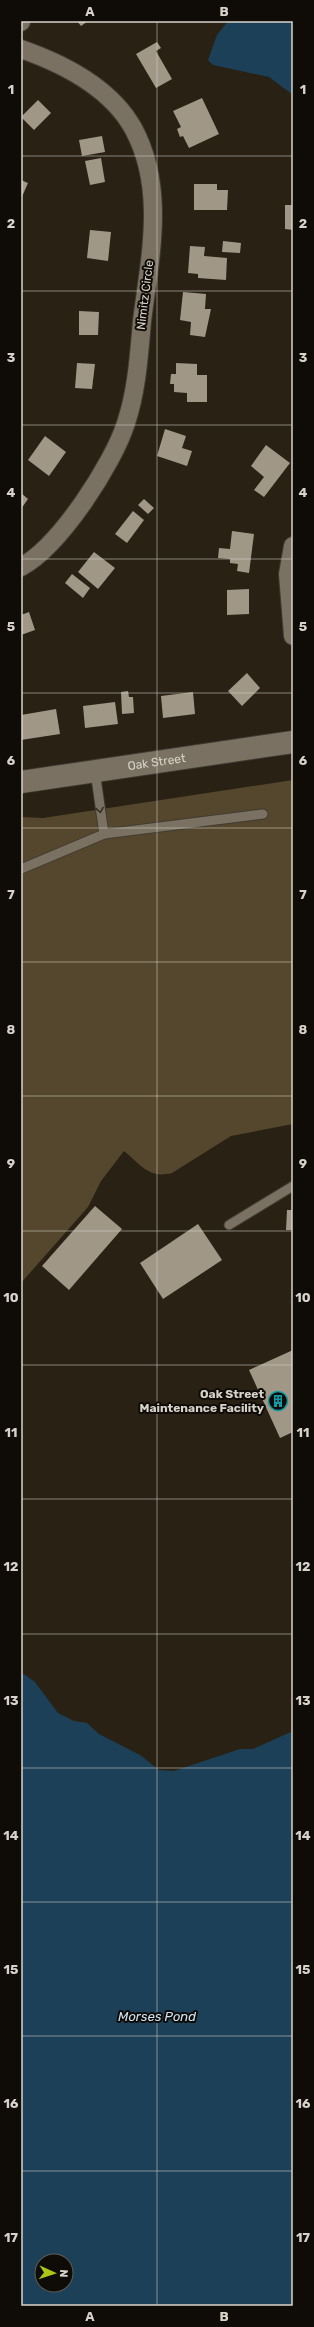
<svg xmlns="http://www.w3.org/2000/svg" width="314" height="2327" font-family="Rubik,sans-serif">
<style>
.green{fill:#55472d}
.water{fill:#1d4059;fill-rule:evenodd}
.building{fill:#a09787}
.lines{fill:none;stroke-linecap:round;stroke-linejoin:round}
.service-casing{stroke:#413b32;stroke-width:11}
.minor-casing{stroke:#413b32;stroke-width:20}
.tertiary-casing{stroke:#413b32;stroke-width:24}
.service{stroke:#7a7162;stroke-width:9}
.minor{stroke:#7a7162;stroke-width:18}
.tertiary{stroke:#7a7162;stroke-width:22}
.oneway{stroke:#342f26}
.grid{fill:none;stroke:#d8d3ca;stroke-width:1;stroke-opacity:0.55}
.labels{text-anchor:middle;stroke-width:4;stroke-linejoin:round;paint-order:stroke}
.street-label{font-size:12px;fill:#d8d3ca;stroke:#0f0b06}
.poi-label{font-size:12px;font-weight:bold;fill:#d8d3ca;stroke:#0f0b06;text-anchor:end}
.water-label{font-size:13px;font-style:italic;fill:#cee5f8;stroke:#0f0b06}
.neatline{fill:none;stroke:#d8d3ca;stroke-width:1.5}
.grid-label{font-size:13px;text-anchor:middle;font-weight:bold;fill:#d8d3ca}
</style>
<rect width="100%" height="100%" fill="#282114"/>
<!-- green -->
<path class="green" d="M293,780V1124L231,1136L172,1173C149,1179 141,1165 124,1151L101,1181L88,1207L21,1283V817L43,818Z"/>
<!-- water -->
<g class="water">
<polygon points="228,21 293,21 293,95 269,77 213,65 208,60 217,35"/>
<path d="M21,1672L35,1682L58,1713L74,1721L87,1723L99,1734L140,1755L159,1770L174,1771L240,1749H253L293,1731V2306H21ZM42,2261H66V2285H42Z"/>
</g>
<!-- building -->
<g class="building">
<polygon points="77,21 88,21 81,26"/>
<polygon points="157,42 161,48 156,51 172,79 156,88 136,54"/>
<polygon points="202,98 219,134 189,148 183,136 180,137 177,129 181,127 173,111"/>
<polygon points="38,100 51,113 34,130 21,117"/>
<polygon points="102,136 105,152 82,156 79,140"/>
<polygon points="101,158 105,182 90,185 85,161"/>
<polygon points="21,180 28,183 21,199"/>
<polygon points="194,184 217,184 217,190 228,190 227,210 194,210"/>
<polygon points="285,205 293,205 293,230 285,229"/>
<polygon points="90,230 111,232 108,261 87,258"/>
<polygon points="223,241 241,243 240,253 222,252"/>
<polygon points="190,246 205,247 204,256 227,258 226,280 198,278 198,274 188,273"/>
<polygon points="183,292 206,294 205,309 211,309 205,337 190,335 191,322 180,320"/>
<polygon points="79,311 99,312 98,335 79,335"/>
<polygon points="77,363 95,364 92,389 75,388"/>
<polygon points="176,363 197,364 197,375 207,375 207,402 187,402 187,393 174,392 174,384 170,384 171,374 176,374"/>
<polygon points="165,429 186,436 182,448 192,451 187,466 157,456"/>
<polygon points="45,436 66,452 49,476 28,460"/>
<polygon points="266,445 290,463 264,497 254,490 264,477 251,466"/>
<polygon points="21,493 28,499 21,509"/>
<polygon points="144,499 154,508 148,514 138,505"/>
<polygon points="133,511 144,520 127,543 115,534"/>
<polygon points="232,531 254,534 249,573 237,571 238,564 230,563 230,559 218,558 219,548 230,549"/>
<polygon points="94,552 115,568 98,589 78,572"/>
<polygon points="72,574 90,588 83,598 65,583"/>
<polygon points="249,589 249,614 227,615 227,590"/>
<polygon points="29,612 35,630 21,635 21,615"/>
<polygon points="247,673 260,688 242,706 228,691"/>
<polygon points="128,691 129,697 133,697 134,713 122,714 121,692"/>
<polygon points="193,692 195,714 163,718 161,696"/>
<polygon points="115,702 118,724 85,728 83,706"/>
<polygon points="56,709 60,734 21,740 21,715"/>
<polygon points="95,1206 122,1229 69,1290 42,1266"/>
<polygon points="287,1210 293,1210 293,1230 286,1230"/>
<polygon points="198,1224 222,1260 163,1299 140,1263"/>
<polygon points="293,1350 293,1432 280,1438 249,1370"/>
</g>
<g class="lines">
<!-- service casing -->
<g class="service-casing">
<g id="service">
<polyline points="104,834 263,814"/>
<polyline points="21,869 104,834 95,771"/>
<polyline points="229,1225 293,1186"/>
</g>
</g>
<!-- minor casing -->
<g class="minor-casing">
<g id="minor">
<polyline points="21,22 21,21"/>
<path d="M21,49C64,64 110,87 133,128C166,188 150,257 142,321C139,355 137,390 126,423C113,464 60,546 21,567"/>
<polyline points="293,546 288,574 293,636"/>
</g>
</g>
<!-- tertiary casing -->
<g class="tertiary-casing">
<g id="tertiary">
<path id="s1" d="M21,782L293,742"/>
</g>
</g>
<!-- service -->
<use href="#service" class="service"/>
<!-- minor -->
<use href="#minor" class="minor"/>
<!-- tertiary -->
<use href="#tertiary" class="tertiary"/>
</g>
<!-- one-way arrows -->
<defs><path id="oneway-chevron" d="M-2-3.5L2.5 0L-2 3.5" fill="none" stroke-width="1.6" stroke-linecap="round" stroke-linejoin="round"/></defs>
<use class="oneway" href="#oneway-chevron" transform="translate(100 810) rotate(81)"/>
<!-- grid -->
<path class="grid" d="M157,21V2306M21,156H293M21,291H293M21,425H293M21,559H293M21,693H293M21,828H293M21,962H293M21,1096H293M21,1231H293M21,1365H293M21,1499H293M21,1634H293M21,1768H293M21,1902H293M21,2036H293M21,2171H293"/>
<!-- icons -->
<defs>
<g id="building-ring" transform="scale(1)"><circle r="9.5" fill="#0f0b06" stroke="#0f9aa8" stroke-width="1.5"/><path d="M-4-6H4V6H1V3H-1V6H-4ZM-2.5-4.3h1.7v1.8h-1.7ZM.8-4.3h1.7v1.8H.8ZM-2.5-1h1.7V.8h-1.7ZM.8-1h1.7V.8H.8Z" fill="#0f9aa8"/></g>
</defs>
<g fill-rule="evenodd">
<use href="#building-ring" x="278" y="1401"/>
</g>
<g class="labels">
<!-- street labels -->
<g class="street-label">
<text transform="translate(145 295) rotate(-83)" y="4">Nimitz Circle</text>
<text dy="4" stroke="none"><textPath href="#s1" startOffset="137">Oak Street</textPath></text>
</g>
<!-- poi labels -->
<g class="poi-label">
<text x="264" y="1398">Oak Street<tspan x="264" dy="14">Maintenance Facility</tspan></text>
</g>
<!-- water labels -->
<g class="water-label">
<text x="157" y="2021">Morses Pond</text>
</g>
</g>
<!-- border -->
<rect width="314" height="2327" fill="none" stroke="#0f0b06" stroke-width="44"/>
<!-- north arrow -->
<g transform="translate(54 2273) rotate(93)"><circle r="19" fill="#0f0b06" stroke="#5f5b54"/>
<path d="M0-3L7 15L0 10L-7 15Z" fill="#abc615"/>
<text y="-6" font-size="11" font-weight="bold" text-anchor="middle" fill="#d8d3ca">N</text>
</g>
<rect x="22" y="22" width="270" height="2283" class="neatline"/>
<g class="grid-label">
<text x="90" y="16">A</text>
<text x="224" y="16">B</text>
<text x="11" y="94">1</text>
<text x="303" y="94">1</text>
<text x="11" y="228">2</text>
<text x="303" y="228">2</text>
<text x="11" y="362">3</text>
<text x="303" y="362">3</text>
<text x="11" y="497">4</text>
<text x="303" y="497">4</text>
<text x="11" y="631">5</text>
<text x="303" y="631">5</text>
<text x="11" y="765">6</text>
<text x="303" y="765">6</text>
<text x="11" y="899">7</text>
<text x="303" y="899">7</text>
<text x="11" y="1034">8</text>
<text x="303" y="1034">8</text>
<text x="11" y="1168">9</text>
<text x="303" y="1168">9</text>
<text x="11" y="1302">10</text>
<text x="303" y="1302">10</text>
<text x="11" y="1437">11</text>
<text x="303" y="1437">11</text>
<text x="11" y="1571">12</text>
<text x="303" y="1571">12</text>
<text x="11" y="1705">13</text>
<text x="303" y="1705">13</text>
<text x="11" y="1840">14</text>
<text x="303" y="1840">14</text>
<text x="11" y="1974">15</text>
<text x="303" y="1974">15</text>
<text x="11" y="2108">16</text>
<text x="303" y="2108">16</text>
<text x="11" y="2242">17</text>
<text x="303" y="2242">17</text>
<text x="90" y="2321">A</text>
<text x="224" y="2321">B</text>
</g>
</svg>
